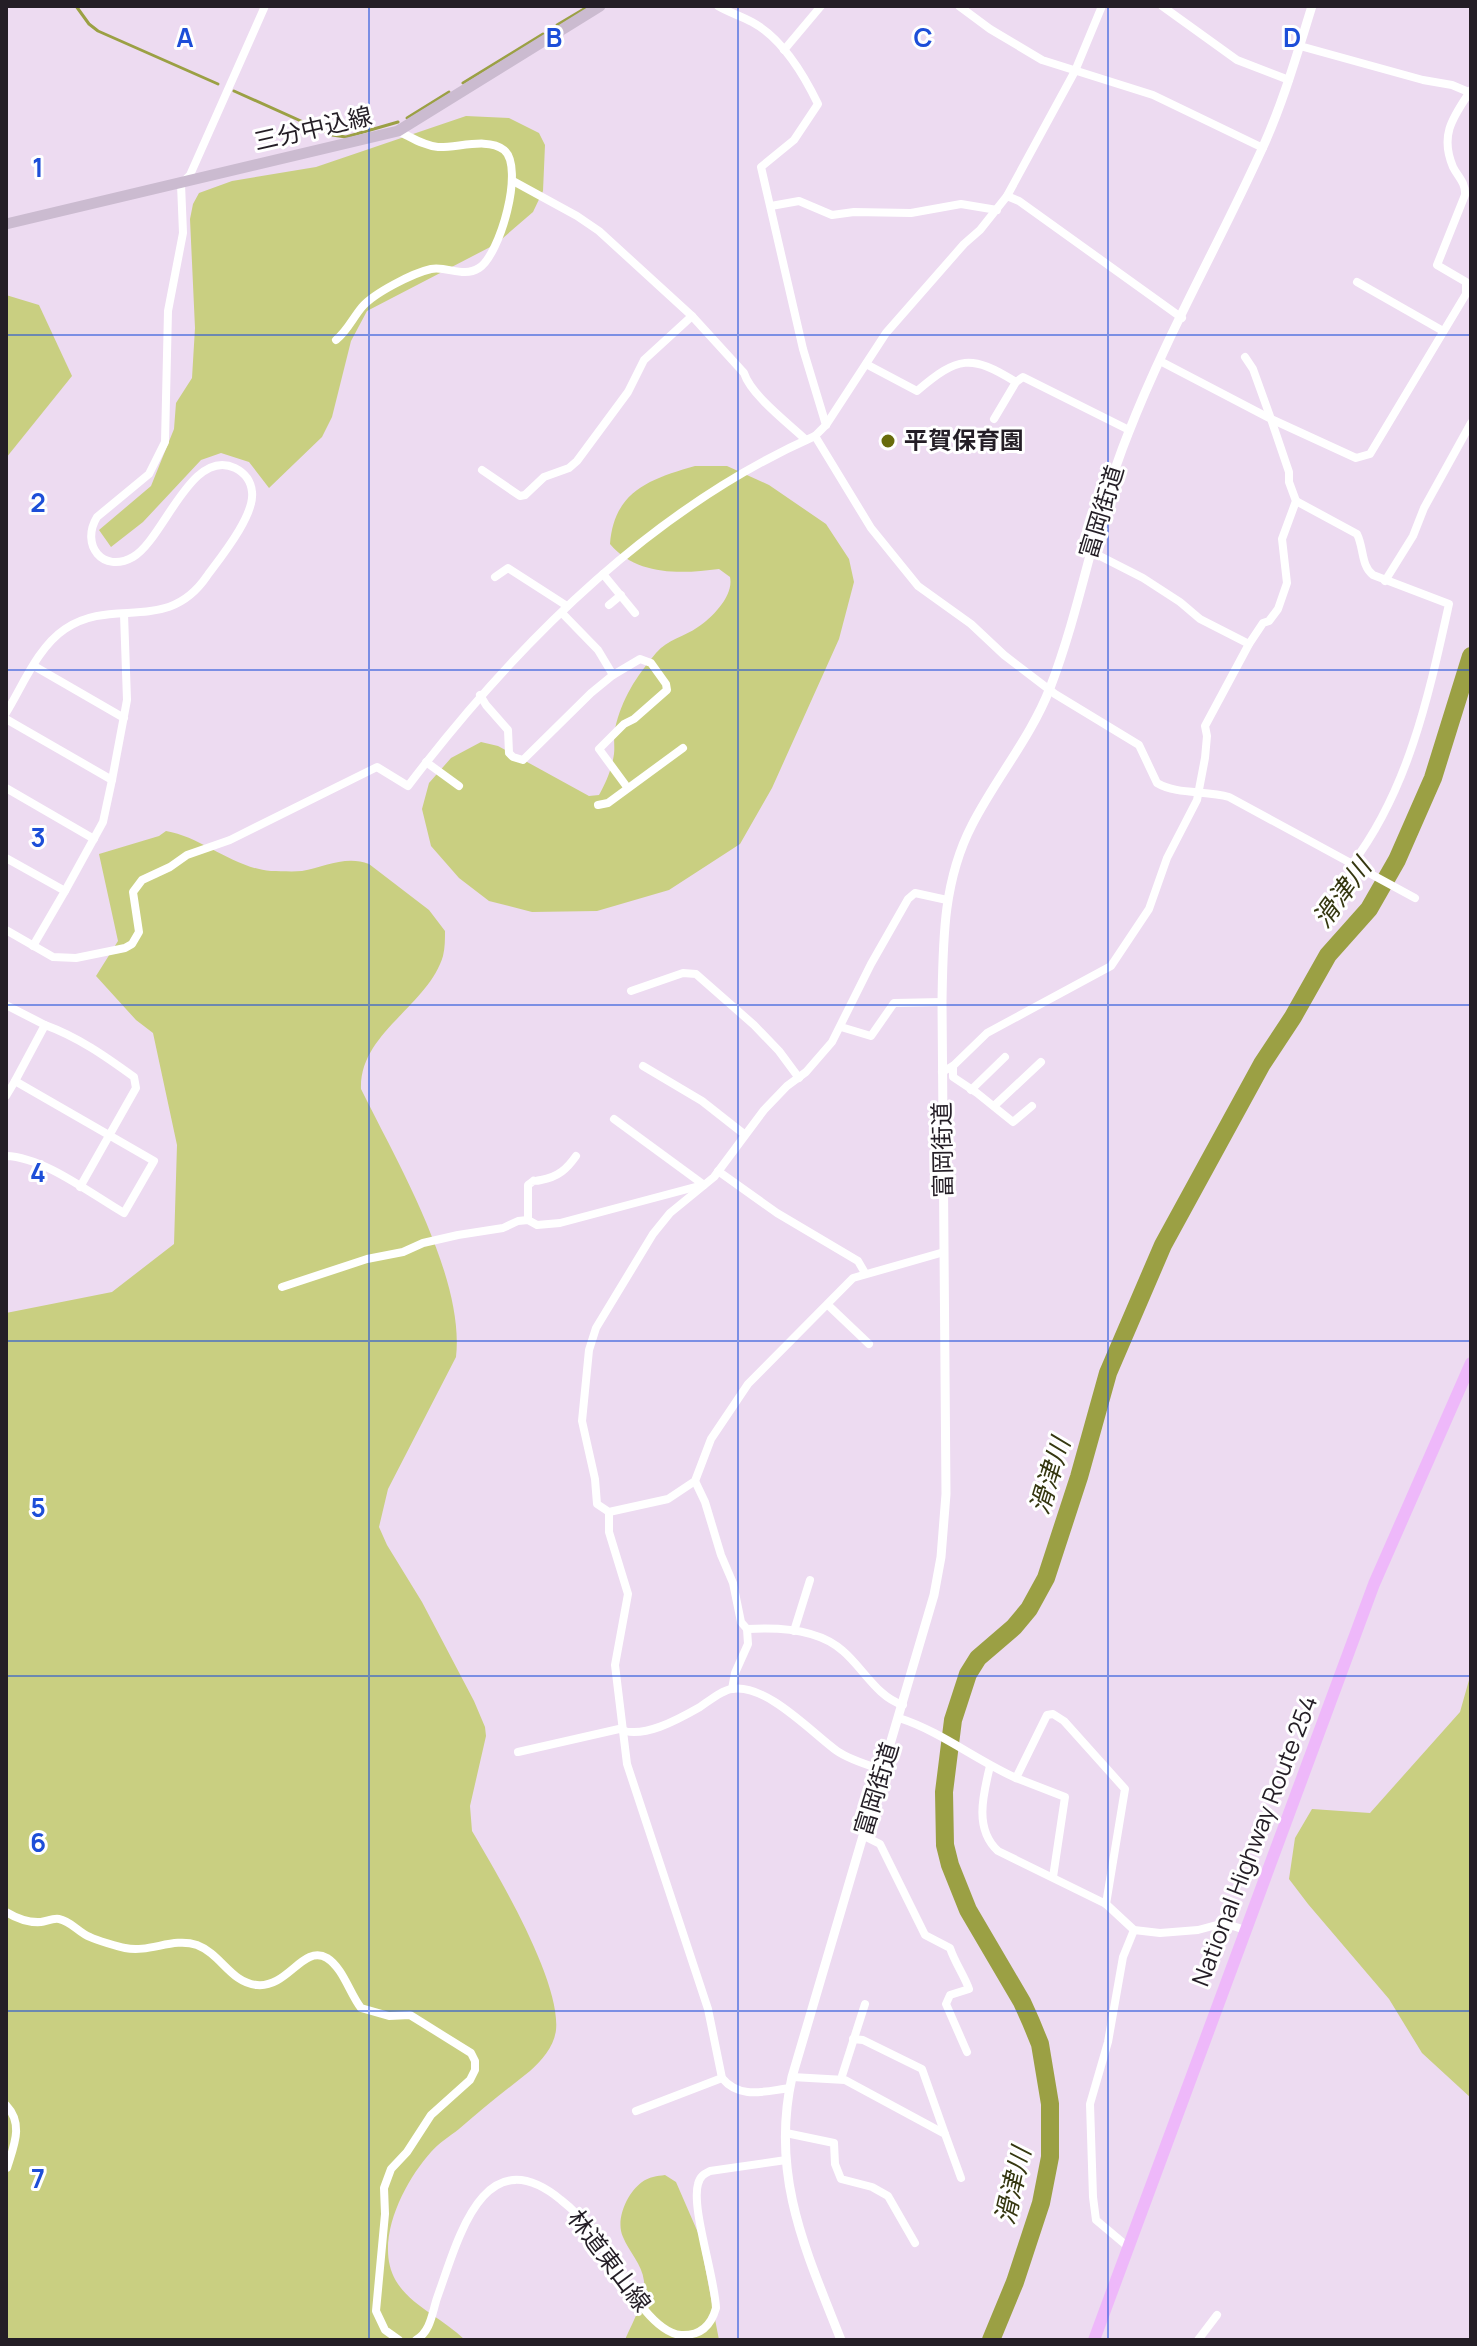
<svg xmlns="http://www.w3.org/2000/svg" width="1477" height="2346" font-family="Manrope,'Noto Sans JP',sans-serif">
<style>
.green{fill:#c9cf81}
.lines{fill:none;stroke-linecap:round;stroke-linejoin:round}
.stream{stroke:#9ba044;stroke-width:3}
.river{stroke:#9ba044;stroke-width:18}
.minor{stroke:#fff;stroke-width:8}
.tertiary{stroke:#fff;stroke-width:9}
.secondary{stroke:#cbbbd0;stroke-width:11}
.trunk{stroke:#eeb8fa;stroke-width:12}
.grid{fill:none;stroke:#1d4ed8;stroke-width:2;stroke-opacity:0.55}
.poi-dot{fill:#686b0c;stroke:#fff;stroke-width:3}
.labels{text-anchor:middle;stroke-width:6;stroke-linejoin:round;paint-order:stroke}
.street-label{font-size:24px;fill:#241e26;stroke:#fff}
.poi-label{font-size:24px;font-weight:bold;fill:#241e26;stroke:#fff;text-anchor:start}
.water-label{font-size:26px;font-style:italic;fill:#353710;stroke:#fff}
.grid-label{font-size:26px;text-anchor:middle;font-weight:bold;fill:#1d4ed8;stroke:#fff;stroke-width:6;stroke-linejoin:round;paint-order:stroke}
</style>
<rect width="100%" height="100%" fill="#eddbf1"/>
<!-- green -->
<g class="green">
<polygon points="466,116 509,118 539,133 545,145 543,191 533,212 496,244 367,311 351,341 332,417 322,437 269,488 249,462 221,453 201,460 143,522 111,547 99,530 151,486 174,429 176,403 192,378 195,328 190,219 193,204 199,193 232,181 316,167"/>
<polygon points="6,295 39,305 72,376 6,458"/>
<path d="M695,466H727L769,485L826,524L849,559L854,582L839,639L772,788L740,844L669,890L597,911L532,912L489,901L459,878L431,846L422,809L429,783L451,758L481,742L498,746L589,796L599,795C606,783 612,768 614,754C615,745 613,737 615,729C622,698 636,677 656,653C668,639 684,637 698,627C713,617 734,595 730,577L719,569C681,574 637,576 610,544C614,491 650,479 695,466Z"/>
<path d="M166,831C202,837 233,868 271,871C280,871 292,872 302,871C324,867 346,855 369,864L429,910L445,931C445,939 445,948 443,956C428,1006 359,1033 361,1089C396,1160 465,1277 456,1357L388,1489L379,1527L387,1545L422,1602L474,1701L485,1727L486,1736L470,1806L472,1831C498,1875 561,1981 556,2030C554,2047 542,2060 530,2071C506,2090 482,2109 459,2129C450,2136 439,2143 431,2152C404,2182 373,2242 396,2281C411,2306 444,2319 465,2340H6V1313L112,1292L174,1244L177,1145L153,1033L136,1020L96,976L118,941L99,854L159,836Z"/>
<polygon points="1471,1673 1471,2098 1422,2053 1389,1999 1308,1904 1289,1879 1295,1838 1312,1809 1370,1813 1460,1712"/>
<path d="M665,2175L676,2182L699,2235L719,2340H625C632,2323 646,2300 644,2281C642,2264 629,2252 623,2237C615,2220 627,2193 642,2182C649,2177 657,2176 665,2175Z"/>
</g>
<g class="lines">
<!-- stream -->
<g class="stream">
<polyline points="76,6 89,24 98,31 218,84"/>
<polyline points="557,25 589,6"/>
<polyline points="463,83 543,34"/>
<polyline points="234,91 332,135 346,137 398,122"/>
<polyline points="407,118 449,92"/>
</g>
<!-- river -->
<polyline class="river" points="991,2340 1015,2282 1041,2203 1050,2157 1050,2104 1040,2044 1031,2022 1022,2002 968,1910 950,1865 945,1845 944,1792 953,1720 968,1674 978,1658 1014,1627 1029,1609 1046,1578 1079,1477 1108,1373 1163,1245 1262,1064 1293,1017 1328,955 1369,909 1397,860 1433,778 1471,656"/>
<!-- minor -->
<g class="minor">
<path d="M718,6C730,13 741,16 752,22C782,38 804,75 818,104L794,140L761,167L803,349L826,425"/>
<polyline points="959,6 990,29 1042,60 1153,95 1263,148"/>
<polyline points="1162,6 1237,60 1289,80"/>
<polyline points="1300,46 1423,80 1452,85 1471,93"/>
<polyline points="784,50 821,6"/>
<path d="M513,181L577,216L599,231L692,316L744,373C751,395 788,423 806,440"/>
<polyline points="1007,196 1019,201 1182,318"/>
<polyline points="771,206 799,201 832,215 854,212 911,213 961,204 997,210"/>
<polyline points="1357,282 1443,331"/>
<path d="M336,340C348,330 352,319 362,307C374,293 413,273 431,269C448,266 463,278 479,268C500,255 525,167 504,150C488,137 457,148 438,147C424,146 411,137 398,131"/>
<path d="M1245,357L1253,369L1271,419L1356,458L1370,454L1466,294V282L1437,265L1465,195C1466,183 1458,177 1453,167C1439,134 1454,116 1471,90"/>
<path d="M866,364L917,391C958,356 971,354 1016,382"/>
<polyline points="994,419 1016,382 1023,377 1129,430"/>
<path d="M815,436L871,528L918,586L971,624L1004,655L1055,694L1139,745L1157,783C1177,795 1206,790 1229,797L1415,898"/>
<polyline points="482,470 520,496 525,495 544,477 569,468 577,461 628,392 644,360 692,316"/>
<path d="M1296,501L1357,534C1364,548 1361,566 1373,575L1449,604C1429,694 1409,789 1352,864"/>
<polyline points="1090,551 1143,578 1180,602 1200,619 1249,644"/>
<polyline points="603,574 635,613"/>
<polyline points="495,577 508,568 567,606"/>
<polyline points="1385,581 1413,536 1424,508 1471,423"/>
<polyline points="609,605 621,595"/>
<polyline points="562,613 598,650 613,675"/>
<polyline points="34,666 124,718"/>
<polyline points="480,695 486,705 508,730 509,753 513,757 523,760 591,693 613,675 640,659 651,663 666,684 667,690 634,719 624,724 599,749 627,787"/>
<path d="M6,713C23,685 38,647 65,629C113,596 167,635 207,576C221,557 255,515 252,492C251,481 245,473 235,468C191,447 164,539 133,557C103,574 80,545 97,517L149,474L165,442L168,311L183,233L181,184L190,175L265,6"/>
<polyline points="6,719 112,780"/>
<polyline points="426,762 459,786"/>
<polyline points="6,788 94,839"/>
<polyline points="598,805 608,803 683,748"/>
<polyline points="6,858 65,891 33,946"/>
<polyline points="65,891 103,822 112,780 127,700 124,614"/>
<path d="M6,930L53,957L76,958L125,948L132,944L139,932L133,892L142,880L170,867L187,855L230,840L377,767L408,786C516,644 650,509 815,436L826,425L886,333L964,244L980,230L1007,196L1075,71L1102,6"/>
<polyline points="631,991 683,973 696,974 754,1025 779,1051 799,1078"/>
<polyline points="6,1005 45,1025"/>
<polyline points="841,1027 871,1036 894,1003 942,1002"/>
<polyline points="643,1066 702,1101 744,1134"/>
<polyline points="953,1066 953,1077 977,1093 1013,1122 1032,1106"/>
<polyline points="942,1072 953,1066 987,1033 1111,966 1149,909 1167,858 1197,800 1205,758 1207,736 1205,726 1249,644 1263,623 1269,621 1278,609 1287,583 1282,539 1296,501 1289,482 1289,472 1271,419 1160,361"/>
<polyline points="971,1090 1005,1057"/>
<polyline points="6,1096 15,1081"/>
<polyline points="994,1106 1041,1062"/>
<polyline points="614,1119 704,1185"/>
<path d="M6,1156C44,1157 91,1194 124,1213L154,1161L15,1081L45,1025C78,1037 105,1056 134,1077L136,1088L80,1187"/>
<polyline points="718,1171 777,1213 858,1261 865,1273"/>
<path d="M528,1220V1185C539,1177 528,1183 541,1180C558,1177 567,1169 576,1156"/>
<polyline points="944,1252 853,1278 748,1384 711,1439 695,1481 668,1499 609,1512 597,1504 595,1479 582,1421 589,1350 596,1328 653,1234 670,1213 714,1177 764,1110 787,1086 806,1072 832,1042 871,964 908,899 915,893 947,900"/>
<polyline points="282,1287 367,1259 403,1252 423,1243 458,1235 503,1228 518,1221 528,1220 537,1225 560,1223 699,1186"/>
<polyline points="828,1305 869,1344"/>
<polyline points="695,1481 705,1502 721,1555 733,1583 741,1622 747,1629 748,1644 735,1673 732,1689"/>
<path d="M609,1512V1532L628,1594L615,1665L627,1764L708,2009L722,2078C740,2100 765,2091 790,2088"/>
<path d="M747,1629C778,1627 819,1629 843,1651C863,1668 877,1697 903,1705"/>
<polyline points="794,1631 810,1580"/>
<path d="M899,1718C940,1731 976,1760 1016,1778L1047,1715L1053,1714L1064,1721L1125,1789L1106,1904"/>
<path d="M518,1752L619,1729C642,1740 679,1719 700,1707C709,1701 722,1690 732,1689C766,1683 812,1733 837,1751C850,1760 868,1765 883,1770"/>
<path d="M990,1766C983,1795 974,1829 998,1851L1106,1904L1134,1930L1160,1933L1198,1930L1224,1923L1245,1930"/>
<polyline points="1016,1778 1065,1797 1053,1877"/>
<path d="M864,1836L880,1844L925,1935L950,1948C955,1963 964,1975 969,1989L950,1995L946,2004L967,2052"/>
<path d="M6,1912C16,1918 28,1923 41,1922C47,1921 53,1918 59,1919C71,1921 79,1933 90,1937C96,1940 119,1947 125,1948C150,1953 173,1937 197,1945C221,1954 231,1983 257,1985C288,1988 303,1944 327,1958C343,1968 350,1994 361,2008L389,2016L410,2015L471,2053L475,2061V2070L470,2080L431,2115L407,2152L391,2169L384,2188L385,2214L376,2311L385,2330L399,2340"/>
<polyline points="853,2039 863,2040 922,2069 945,2134"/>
<polyline points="792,2077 845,2080 945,2134 961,2178"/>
<polyline points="841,2079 865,2004"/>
<path d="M6,2105C24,2124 14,2145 7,2168"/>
<polyline points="636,2111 722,2078"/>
<polyline points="786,2133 834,2143 835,2164 841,2179 872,2187 888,2196 915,2243"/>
<polyline points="1127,2246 1096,2220 1093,2197 1090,2104 1108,2042 1123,1957 1134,1930"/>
<path d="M416,2340C431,2331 432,2313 437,2298C458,2240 483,2136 561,2200C574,2210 585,2222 595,2236C614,2261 647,2332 681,2335C700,2336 711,2326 716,2308C715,2278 691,2208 698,2184C700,2176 704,2174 710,2171L786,2160"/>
<polyline points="1198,2340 1217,2315"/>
</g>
<!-- tertiary -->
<path class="tertiary" d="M841,2340C806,2251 770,2176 792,2077L934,1595L941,1557L946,1494L942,1002C943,940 943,881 972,825C996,778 1031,737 1050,688C1082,605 1095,516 1128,434C1166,336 1219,244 1262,149C1283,103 1297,54 1312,6"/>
<!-- secondary -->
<polyline class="secondary" points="6,224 398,131 600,6"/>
<!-- trunk -->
<polyline class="trunk" points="1094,2340 1374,1584 1471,1363"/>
</g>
<!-- grid -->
<path class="grid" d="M369,6V2340M738,6V2340M1108,6V2340M6,335H1471M6,670H1471M6,1005H1471M6,1341H1471M6,1676H1471M6,2011H1471"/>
<!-- markers -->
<circle class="poi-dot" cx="888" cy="441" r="8"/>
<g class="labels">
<!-- street labels -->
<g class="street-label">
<text transform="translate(313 129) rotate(-13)" y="8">三分中込線</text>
<text transform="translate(1102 512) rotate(-73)" y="8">富岡街道</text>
<text transform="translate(943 1150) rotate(-91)" y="8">富岡街道</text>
<text transform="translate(877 1789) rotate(-73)" y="8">富岡街道</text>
<text transform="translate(1255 1841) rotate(-69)" y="8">National Highway Route 254</text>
<text transform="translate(609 2261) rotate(53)" y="8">林道東山線</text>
</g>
<!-- poi labels -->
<g class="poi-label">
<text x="904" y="449">平賀保育園</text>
</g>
<!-- water labels -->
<g class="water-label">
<text transform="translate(1342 893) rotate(-54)" y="9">滑津川</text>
<text transform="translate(1050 1476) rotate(-73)" y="9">滑津川</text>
<text transform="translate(1013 2186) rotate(-77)" y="9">滑津川</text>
</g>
</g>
<g class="grid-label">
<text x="185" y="47">A</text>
<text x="554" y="47">B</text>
<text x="923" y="47">C</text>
<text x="1292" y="47">D</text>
<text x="38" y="177">1</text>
<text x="38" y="512">2</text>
<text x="38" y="847">3</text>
<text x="38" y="1182">4</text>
<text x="38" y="1517">5</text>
<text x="38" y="1852">6</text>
<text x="38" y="2188">7</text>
</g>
<!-- border -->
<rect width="1477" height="2346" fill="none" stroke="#241e26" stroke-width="16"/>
</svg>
